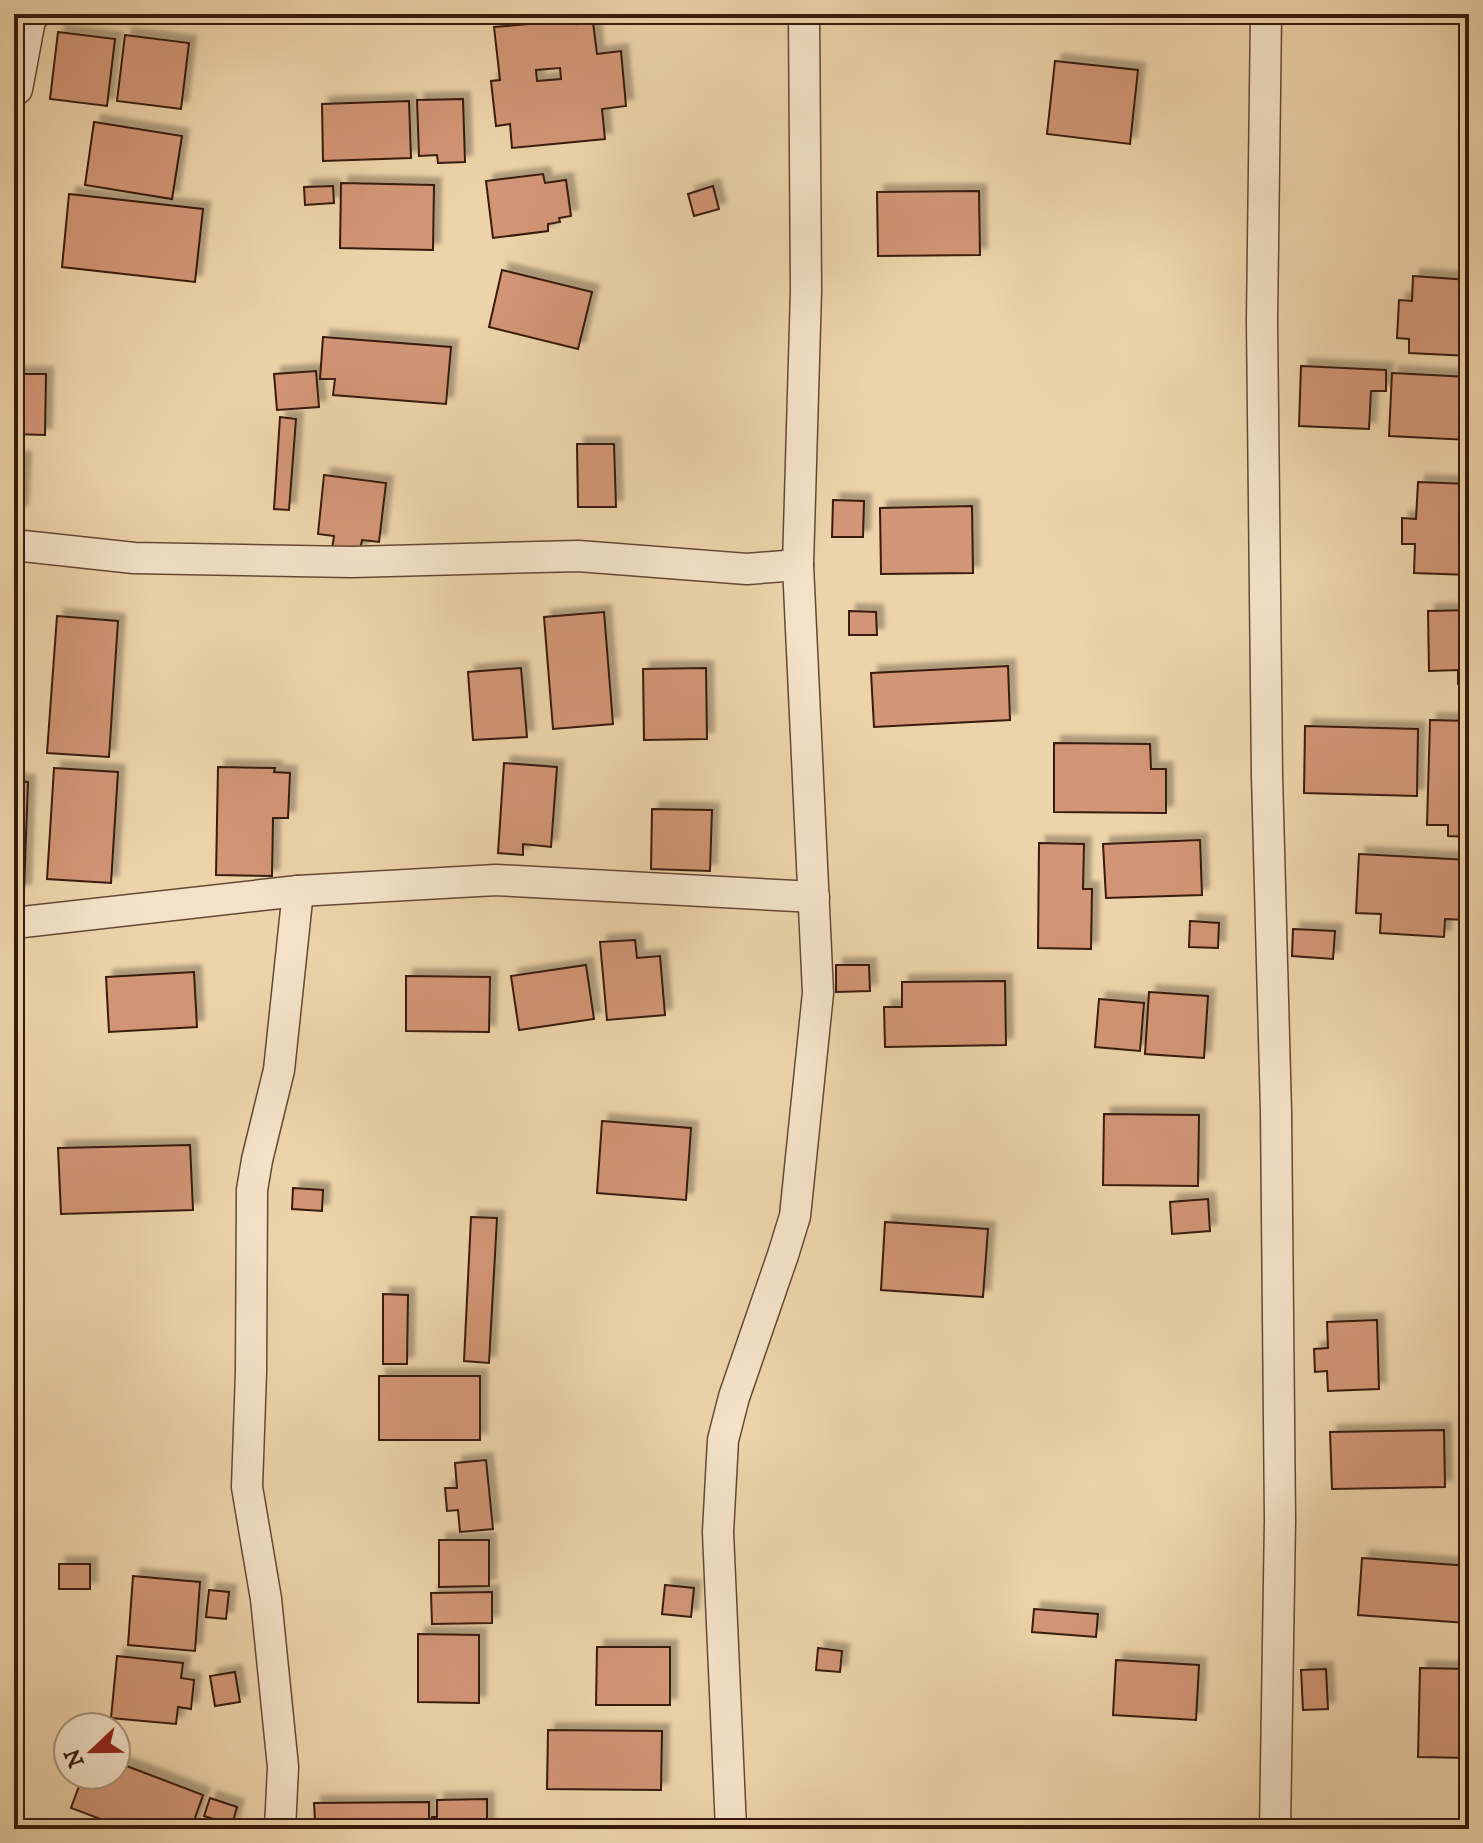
<svg xmlns="http://www.w3.org/2000/svg" width="1483" height="1843" font-family="'IM FELL DW Pica',serif">
<style>
.building{fill:#d29574;stroke:#381a0d;stroke-width:2;fill-rule:evenodd;filter:url(#shadow)}
.lines{fill:none;stroke-linecap:round;stroke-linejoin:round}
.minor-casing{stroke:#654834;stroke-width:33}
.minor{stroke:#f3e2c7;stroke-width:30}
</style>
<defs>
<filter id="shadow"><feDropShadow dx="7" dy="-7" stdDeviation="2" flood-color="#0004"/></filter>
</defs>
<rect width="100%" height="100%" fill="#edd3a9"/>
<filter id="stains"><feTurbulence type="fractalNoise" baseFrequency=".0025" numOctaves="4"/><feColorMatrix values="0 0 0 0 .2 0 0 0 0 .09 0 0 0 0 .02 0 0 0 .5 -.17"/></filter>
<radialGradient id="worn" r=".72"><stop offset=".6" stop-color="#630" stop-opacity="0"/><stop offset="1" stop-color="#630" stop-opacity=".3"/></radialGradient>
<!-- building -->
<g class="building">
<polygon points="1115,14 1186,14 1186,19 1115,18"/>
<path d="M577,20V24L593,22L597,54L621,51L626,106L602,109L605,139L512,148L510,124L496,126L491,81L500,80L494,27ZM560,68L561,79L537,81L536,70Z"/>
<polygon points="58,32 115,39 107,106 50,99"/>
<polygon points="125,35 189,43 181,109 117,101"/>
<polygon points="1055,61 1138,70 1130,144 1047,134"/>
<polygon points="463,99 465,162 438,163 437,155 419,156 417,100"/>
<polygon points="409,101 411,158 323,161 322,104"/>
<polygon points="94,122 182,136 172,199 85,185"/>
<polygon points="543,174 545,183 566,180 571,216 559,218 560,222 548,224 548,231 493,238 486,181"/>
<polygon points="341,183 434,185 433,250 340,248"/>
<polygon points="333,186 334,203 305,205 304,187"/>
<polygon points="713,186 719,209 694,216 688,194"/>
<polygon points="979,191 980,255 878,256 877,192"/>
<polygon points="69,194 203,209 195,282 62,267"/>
<polygon points="502,270 592,292 578,349 489,327"/>
<polygon points="1413,276 1469,280 1469,356 1409,353 1409,339 1397,338 1399,300 1412,301"/>
<polygon points="323,337 451,347 446,404 333,395 335,379 320,379"/>
<polygon points="1301,366 1386,370 1386,391 1371,391 1369,429 1299,426"/>
<polygon points="316,371 319,407 277,410 274,374"/>
<polygon points="1392,373 1469,377 1469,440 1389,436"/>
<polygon points="14,374 46,374 45,435 14,434"/>
<polygon points="280,417 296,419 289,510 274,509"/>
<polygon points="577,444 614,444 616,507 578,507"/>
<polygon points="14,458 24,459 21,512 14,512"/>
<polygon points="324,475 386,483 379,542 362,540 360,552 332,549 334,536 318,534"/>
<polygon points="1418,482 1469,484 1469,575 1414,573 1415,544 1402,544 1402,518 1416,519"/>
<polygon points="833,500 864,501 863,537 832,537"/>
<polygon points="972,506 973,573 881,574 880,508"/>
<polygon points="1469,610 1469,684 1458,684 1458,670 1429,671 1428,611"/>
<polygon points="849,611 876,612 877,635 849,635"/>
<polygon points="604,612 613,724 553,729 544,617"/>
<polygon points="57,616 118,621 109,757 47,753"/>
<polygon points="1008,666 1010,720 874,727 871,673"/>
<polygon points="521,668 527,737 473,740 468,672"/>
<polygon points="706,668 707,739 644,740 643,669"/>
<polygon points="1430,720 1469,721 1469,837 1448,836 1448,825 1427,825"/>
<polygon points="1305,726 1418,729 1417,796 1304,793"/>
<polygon points="1054,743 1150,744 1151,769 1166,769 1166,813 1054,812"/>
<polygon points="504,763 557,767 551,847 523,844 523,855 498,853"/>
<polygon points="218,767 275,768 274,772 290,773 288,818 273,818 272,876 216,875"/>
<polygon points="54,768 118,772 111,883 47,879"/>
<polygon points="14,781 28,782 24,891 14,890"/>
<polygon points="652,809 712,810 710,871 651,869"/>
<polygon points="1200,840 1202,895 1106,898 1103,844"/>
<polygon points="1039,843 1084,844 1083,889 1092,889 1091,949 1038,948"/>
<polygon points="1359,854 1469,860 1466,920 1445,919 1444,937 1380,933 1381,914 1356,913"/>
<polygon points="1190,921 1219,923 1218,948 1189,947"/>
<polygon points="1293,929 1335,931 1333,959 1292,956"/>
<polygon points="635,940 637,958 660,956 665,1015 607,1020 600,942"/>
<polygon points="586,965 594,1019 519,1030 511,976"/>
<polygon points="836,965 869,965 870,991 836,992"/>
<polygon points="194,972 197,1027 109,1032 106,977"/>
<polygon points="406,976 490,977 489,1032 406,1031"/>
<polygon points="1005,981 1006,1045 885,1047 884,1007 902,1007 902,982"/>
<polygon points="1149,992 1208,996 1204,1058 1145,1054"/>
<polygon points="1099,999 1144,1003 1140,1051 1095,1047"/>
<polygon points="1104,1114 1199,1115 1198,1186 1103,1185"/>
<polygon points="602,1121 691,1128 686,1200 597,1193"/>
<polygon points="190,1145 193,1210 61,1214 58,1148"/>
<polygon points="293,1188 323,1190 322,1211 292,1209"/>
<polygon points="1208,1199 1210,1231 1172,1234 1170,1202"/>
<polygon points="471,1217 497,1218 489,1363 464,1361"/>
<polygon points="885,1222 988,1229 983,1297 881,1290"/>
<polygon points="383,1294 408,1295 407,1364 383,1364"/>
<polygon points="1377,1320 1379,1389 1328,1391 1327,1371 1315,1372 1314,1349 1328,1348 1327,1322"/>
<rect x="379" y="1376" width="101" height="64"/>
<polygon points="1444,1430 1445,1487 1332,1489 1330,1432"/>
<polygon points="486,1460 493,1529 460,1532 458,1510 447,1511 445,1488 457,1488 455,1463"/>
<polygon points="439,1540 489,1540 489,1586 439,1587"/>
<polygon points="1362,1558 1469,1566 1466,1623 1358,1615"/>
<rect x="59" y="1564" width="31" height="25"/>
<polygon points="133,1576 200,1582 195,1651 128,1645"/>
<polygon points="665,1585 694,1588 691,1617 662,1614"/>
<polygon points="209,1590 229,1592 226,1619 206,1617"/>
<polygon points="492,1592 492,1623 432,1624 431,1593"/>
<polygon points="1034,1609 1098,1614 1096,1637 1032,1632"/>
<polygon points="418,1634 479,1635 479,1703 418,1702"/>
<polygon points="597,1647 670,1647 670,1705 596,1705"/>
<polygon points="818,1648 842,1651 840,1672 816,1670"/>
<polygon points="117,1656 183,1663 181,1678 194,1680 191,1709 178,1707 176,1724 111,1718"/>
<polygon points="1116,1660 1199,1665 1196,1720 1113,1715"/>
<polygon points="1420,1668 1469,1669 1469,1758 1418,1757"/>
<polygon points="1326,1669 1328,1709 1303,1710 1301,1670"/>
<polygon points="235,1672 240,1702 215,1706 210,1676"/>
<polygon points="548,1730 662,1731 661,1790 547,1789"/>
<polygon points="116,1762 203,1795 191,1829 127,1829 71,1808 83,1775 116,1775"/>
<polygon points="210,1798 237,1807 232,1825 204,1816"/>
<polygon points="487,1799 487,1829 432,1829 432,1817 437,1817 437,1800"/>
<polygon points="429,1802 429,1829 308,1829 308,1820 315,1820 314,1803"/>
</g>
<g class="lines">
<!-- minor casing -->
<g class="minor-casing">
<g id="minor">
<polyline points="1266,14 1262,321 1267,775 1276,1112 1280,1520 1275,1829"/>
<polyline points="14,89 17,89 30,20 35,14"/>
<polyline points="14,545 134,558 352,562 578,556 747,569 798,565"/>
<polyline points="14,923 298,891 496,880 814,897"/>
<polyline points="280,1829 283,1767 266,1599 247,1487 251,1372 252,1190 257,1160 279,1070 298,891"/>
<polyline points="731,1829 718,1532 723,1440 734,1397 783,1255 795,1216 818,993 798,565 806,291 804,14"/>
</g>
</g>
<!-- minor -->
<use href="#minor" class="minor"/>
</g>
<!-- margin -->
<rect width="1483" height="1843" fill="none" stroke="#edd3a9" stroke-width="48"/>
<rect x="16" y="16" width="1451" height="1811" fill="none" stroke="#381a0d" stroke-width="4"/>
<rect x="24" y="24" width="1435" height="1795" fill="none" stroke="#381a0d" stroke-width="2"/>
<!-- north arrow -->
<g transform="translate(92 1751) rotate(248)"><circle r="38" fill="#f3e2c7" stroke="#a8927d" stroke-width="2"/>
<path d="M0-6L14 30L0 20L-14 30Z" fill="#8f2418"/>
<text y="-12" font-size="22" font-weight="bold" text-anchor="middle" fill="#381a0d">N</text>
</g>
<rect width="100%" height="100%" filter="url(#stains)"/>
<rect width="100%" height="100%" fill="url(#worn)"/>
</svg>
